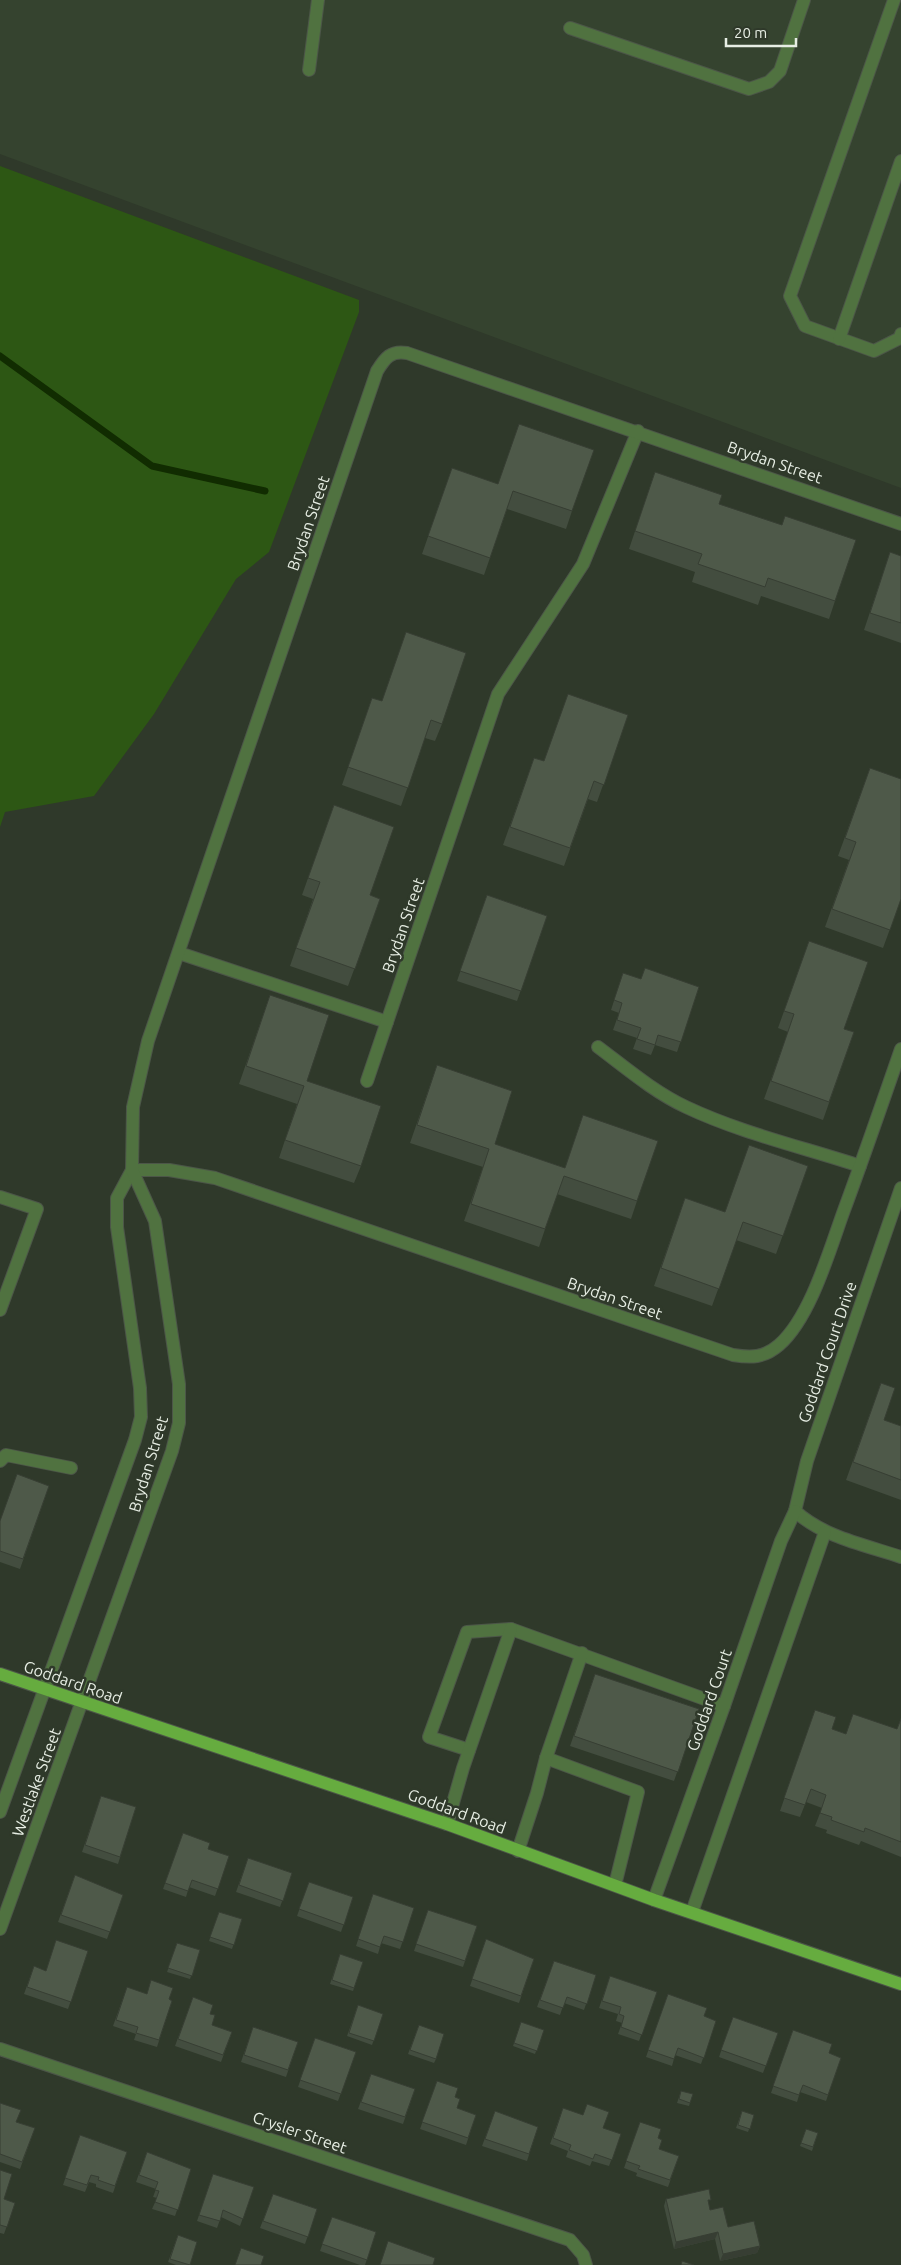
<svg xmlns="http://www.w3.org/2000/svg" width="901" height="2265" font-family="Ubuntu,sans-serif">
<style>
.built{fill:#35432f}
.green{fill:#2d5714}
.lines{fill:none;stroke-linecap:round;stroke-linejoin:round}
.stream{stroke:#112c01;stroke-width:7}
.minor-casing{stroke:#4c5648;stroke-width:14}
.major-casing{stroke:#4c5648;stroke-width:14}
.minor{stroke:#507240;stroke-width:12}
.major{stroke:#66ac3f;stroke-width:12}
.wall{fill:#434d3f}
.shaded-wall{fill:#373e33}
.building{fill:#4e5949;stroke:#373e33}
.labels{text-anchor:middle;stroke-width:5;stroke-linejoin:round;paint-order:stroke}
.street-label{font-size:16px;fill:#e7eee4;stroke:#2f392a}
</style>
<rect width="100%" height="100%" fill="#2f392a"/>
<!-- built -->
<polygon class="built" points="0,0 901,0 901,488 0,154"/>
<!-- green -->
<polygon class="green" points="0,166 359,300 359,312 269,552 236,579 154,714 94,796 5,812 0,827"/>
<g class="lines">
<!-- stream -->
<polyline class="stream" points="0,356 152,466 265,491"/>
<!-- minor casing -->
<g class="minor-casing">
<g id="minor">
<polyline points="894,0 790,296 805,326 874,351 900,338 901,334"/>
<polyline points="570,28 749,89 769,82 780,71 804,0"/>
<polyline points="309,70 318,0"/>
<polyline points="839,339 901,161"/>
<polyline points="179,953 387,1022"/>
<path d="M598,1047C626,1068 654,1092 686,1107C741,1133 802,1147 860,1166"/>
<polyline points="367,1081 498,694 583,564 638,431"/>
<path d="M132,1170H169L215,1178L733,1355C751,1358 764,1358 779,1345C810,1318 829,1252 843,1213C863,1159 882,1104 901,1049"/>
<path d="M901,1188L807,1461L795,1511C823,1537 865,1545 901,1557"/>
<polyline points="0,1197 37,1209 0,1310"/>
<polyline points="0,1461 6,1455 71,1468"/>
<polyline points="469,1750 429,1737 467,1632 511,1629 724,1706"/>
<polyline points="546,1758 638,1792 615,1885"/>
<polyline points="0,1812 135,1440 141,1417 140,1388 117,1227 117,1198 132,1170"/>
<polyline points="447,1824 463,1768 511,1629"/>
<polyline points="518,1851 537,1793 546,1758 582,1653"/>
<polyline points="654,1900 724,1706 781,1541 795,1511"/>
<polyline points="692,1912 825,1532"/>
<path d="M0,1929L172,1451L179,1423V1384L155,1221L132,1170L133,1107L148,1041L377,371C385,358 391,350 407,353L901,524"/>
<polyline points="0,2049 570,2240 583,2255 586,2265"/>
</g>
</g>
<!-- major casing -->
<g class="major-casing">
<polyline id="major" points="0,1674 447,1824 654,1900 901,1984"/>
</g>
<!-- minor -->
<use href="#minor" class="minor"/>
<!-- major -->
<use href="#major" class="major"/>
</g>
<!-- wall -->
<g class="wall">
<polygon points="452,468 572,511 566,529 507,509 484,575 422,554"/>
<polygon points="655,472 719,504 835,601 829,619 761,596 758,605 692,582 695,572 629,549"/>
<polygon points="890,552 901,556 901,643 864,630"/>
<polygon points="372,698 442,724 435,741 425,738 401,806 342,785"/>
<polygon points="628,715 597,802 588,799 564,866 503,845 534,758 544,761"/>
<polygon points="870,768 901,899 883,948 825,927 849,860 838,856"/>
<polygon points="334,805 370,895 380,899 348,986 290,966 313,899 302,895"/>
<polygon points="487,895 547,916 517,1001 457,981"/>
<polygon points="809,941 844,1029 854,1032 823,1120 764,1099 788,1032 778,1028"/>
<polygon points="623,973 641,979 699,987 677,1052 655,1045 651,1055 633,1049 637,1038 613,1030 619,1013 611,1010"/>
<polygon points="270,995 307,1081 361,1166 354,1183 279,1158 297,1104 239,1084"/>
<polygon points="437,1065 495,1144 565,1168 583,1115 637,1201 631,1219 557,1194 539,1247 464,1221 483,1167 410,1143"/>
<polygon points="808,1166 776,1254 736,1240 712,1306 654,1286 685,1198 724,1212"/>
<polygon points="881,1383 884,1420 901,1426 901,1500 846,1480"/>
<polygon points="49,1486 20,1569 0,1562 0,1521"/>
<polygon points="595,1674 699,1709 674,1781 570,1746"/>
<polygon points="815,1710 832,1729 846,1734 897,1729 901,1718 901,1857 861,1841 859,1845 826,1833 827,1830 815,1826 822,1808 806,1802 800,1817 780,1811"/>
<polygon points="101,1796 136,1807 118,1864 82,1852"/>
<polygon points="183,1833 208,1849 229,1856 215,1896 189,1887 186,1897 163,1889"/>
<polygon points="248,1858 292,1873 280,1907 236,1892"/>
<polygon points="75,1875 123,1895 107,1939 58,1922"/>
<polygon points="309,1882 353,1897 341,1932 297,1916"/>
<polygon points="373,1894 414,1908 400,1949 381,1943 378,1954 356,1946"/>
<polygon points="428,1910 477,1926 463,1967 414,1951"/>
<polygon points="219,1912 242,1919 232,1949 209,1941"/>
<polygon points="486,1939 534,1959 519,2003 470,1986"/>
<polygon points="177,1943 200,1950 190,1979 167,1972"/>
<polygon points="88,1951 68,2009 24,1994 34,1966 46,1971"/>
<polygon points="340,1954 363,1962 353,1991 330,1984"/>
<polygon points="554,1961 596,1975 584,2010 564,2003 560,2015 537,2007"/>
<polygon points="610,1976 657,1992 639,2041 618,2034 622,2023 616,2021 618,2014 599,2008"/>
<polygon points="127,1987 146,1994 172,2001 157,2047 134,2040 136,2034 113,2026"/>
<polygon points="668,1994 704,2016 716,2021 701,2064 675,2055 672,2066 646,2057"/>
<polygon points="193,1997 212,2025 232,2032 221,2062 175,2046"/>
<polygon points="358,2005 383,2014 372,2045 347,2036"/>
<polygon points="733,2017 778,2033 763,2073 719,2057"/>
<polygon points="521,2022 544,2030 535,2054 513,2046"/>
<polygon points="419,2025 436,2059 434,2063 408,2054"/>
<polygon points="253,2027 298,2042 286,2077 241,2062"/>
<polygon points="793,2030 829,2053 841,2058 826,2101 800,2092 797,2102 771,2093"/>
<polygon points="315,2038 356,2052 338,2101 298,2087"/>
<polygon points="371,2074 415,2089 403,2124 358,2109"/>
<polygon points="437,2081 455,2097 457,2108 476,2115 466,2145 420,2129"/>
<polygon points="681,2091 690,2103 689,2106 677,2103"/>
<polygon points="0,2103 16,2122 35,2128 20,2169 0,2162"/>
<polygon points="563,2108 603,2128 621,2134 609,2166 592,2161 590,2166 566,2157 568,2151 550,2144"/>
<polygon points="495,2111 538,2127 527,2161 482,2146"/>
<polygon points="742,2111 754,2115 748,2132 736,2128"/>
<polygon points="640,2122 658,2138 659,2149 679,2156 668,2187 636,2176 637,2173 624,2168"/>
<polygon points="806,2129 818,2133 812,2151 800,2146"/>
<polygon points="80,2135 127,2152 113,2193 96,2187 96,2184 89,2182 85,2192 63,2185"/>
<polygon points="147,2152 191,2169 175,2216 152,2209 157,2198 153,2197 156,2189 136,2182"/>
<polygon points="0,2170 4,2199 15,2203 4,2234 0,2233"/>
<polygon points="213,2174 254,2187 240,2226 221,2217 217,2228 197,2221"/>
<polygon points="273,2194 317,2209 305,2244 260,2228"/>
<polygon points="666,2199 709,2206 710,2210 728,2227 760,2246 757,2253 720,2261 715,2239 674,2249 664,2206"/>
<polygon points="332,2217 376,2232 365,2265 360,2265 320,2251"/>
<polygon points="178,2235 190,2265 176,2265 168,2262"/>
</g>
<!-- shaded-wall -->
<g class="shaded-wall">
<polygon points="718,2232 715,2239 674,2249 676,2242"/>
<polygon points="760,2246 757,2253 720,2261 723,2254"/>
</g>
<!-- building -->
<g class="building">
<polygon points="519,424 594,450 572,511 513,491 490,558 428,536 452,468 498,484"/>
<polygon points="655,472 722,495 719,504 782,525 785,516 856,540 835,601 768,578 765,587 698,564 702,554 635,531"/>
<polygon points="890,552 901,556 901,623 870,613"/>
<polygon points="406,632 466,653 442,724 431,720 408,788 348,767 372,698 382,701"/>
<polygon points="568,694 628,715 604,785 594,781 570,848 510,827 534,758 544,761"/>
<polygon points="870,768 901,779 901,899 890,930 832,909 856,842 845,838"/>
<polygon points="334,805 394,827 370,895 380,899 355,969 296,948 320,882 308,878"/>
<polygon points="487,895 547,916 521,991 460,971"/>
<polygon points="809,941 868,962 844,1029 854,1032 829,1102 771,1081 794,1014 784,1011"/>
<polygon points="645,968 699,987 681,1042 658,1035 655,1045 637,1039 641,1028 617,1020 622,1003 614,1000 623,973 641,979"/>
<polygon points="270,995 329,1015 307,1081 381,1106 361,1166 285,1140 304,1086 246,1066"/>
<polygon points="437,1065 512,1091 495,1144 565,1168 583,1115 658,1141 637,1201 564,1176 545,1229 471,1204 489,1149 417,1125"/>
<polygon points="749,1145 808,1166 783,1236 743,1222 719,1289 661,1268 685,1198 725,1212"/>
<polygon points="881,1383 895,1388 884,1420 901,1426 901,1480 853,1462"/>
<polygon points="17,1474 49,1486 23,1559 0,1551 0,1521"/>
<polygon points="595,1674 699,1709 678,1772 574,1736"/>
<polygon points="815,1710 836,1717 832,1729 846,1734 853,1714 897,1729 901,1719 901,1842 865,1828 864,1832 831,1820 832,1817 820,1813 826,1795 811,1789 805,1805 784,1798"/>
<polygon points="101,1796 136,1807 120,1857 85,1845"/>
<polygon points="183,1833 210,1843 208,1849 229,1856 218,1889 192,1880 188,1891 165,1883"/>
<polygon points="248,1858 292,1873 283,1901 239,1885"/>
<polygon points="75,1875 123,1895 110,1932 61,1915"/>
<polygon points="309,1882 353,1897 344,1925 299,1909"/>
<polygon points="373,1894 414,1908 403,1942 384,1936 380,1947 358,1939"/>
<polygon points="428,1910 477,1926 465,1961 416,1944"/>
<polygon points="219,1912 242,1919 234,1945 210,1937"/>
<polygon points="486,1939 534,1959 521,1996 472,1979"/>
<polygon points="56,1940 88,1951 71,2002 27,1987 34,1966 46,1971"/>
<polygon points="177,1943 200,1950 192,1976 168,1968"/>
<polygon points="340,1954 363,1962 354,1988 332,1980"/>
<polygon points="554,1961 596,1975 587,2004 567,1997 563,2008 540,2000"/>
<polygon points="610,1976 657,1992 642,2035 621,2027 624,2016 619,2014 621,2007 602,2001"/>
<polygon points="151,1980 173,1988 169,1999 172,2001 159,2040 136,2033 138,2027 116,2020 127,1987 147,1994"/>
<polygon points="668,1994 707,2008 704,2016 716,2021 704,2058 678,2048 674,2059 648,2050"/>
<polygon points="193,1997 213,2005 210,2014 215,2015 212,2025 232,2032 223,2055 178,2039"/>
<polygon points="358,2005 383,2014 374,2041 349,2033"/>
<polygon points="733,2017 778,2033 766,2066 721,2050"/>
<polygon points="521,2022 544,2030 537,2051 514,2043"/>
<polygon points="419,2025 444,2034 436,2059 410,2050"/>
<polygon points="253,2027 298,2042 288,2070 244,2055"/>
<polygon points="793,2030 832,2044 829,2053 841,2058 828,2095 803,2085 799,2095 773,2086"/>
<polygon points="315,2038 356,2052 341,2094 300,2080"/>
<polygon points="371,2074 415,2089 405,2117 361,2102"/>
<polygon points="437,2081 458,2088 455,2097 460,2099 457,2108 476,2115 468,2138 422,2122"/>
<polygon points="681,2091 693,2094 690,2103 679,2099"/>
<polygon points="0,2103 21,2110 16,2122 35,2128 22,2162 0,2154"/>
<polygon points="587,2104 609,2112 603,2128 621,2134 612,2160 595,2154 593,2159 569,2150 571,2145 553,2138 563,2108 583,2115"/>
<polygon points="495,2111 538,2127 529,2154 485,2139"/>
<polygon points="742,2111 754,2115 750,2129 738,2125"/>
<polygon points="640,2122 661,2129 658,2138 662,2140 659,2149 679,2156 670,2180 638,2169 640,2166 626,2161"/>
<polygon points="806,2129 818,2133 813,2147 801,2143"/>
<polygon points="80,2135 127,2152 115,2186 98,2180 99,2177 91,2175 87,2185 65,2178"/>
<polygon points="147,2152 191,2169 178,2210 155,2202 159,2191 155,2190 158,2182 139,2175"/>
<polygon points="0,2170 12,2174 4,2199 15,2203 7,2227 0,2225"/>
<polygon points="213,2174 254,2187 243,2219 223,2210 220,2221 199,2215"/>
<polygon points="709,2189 711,2200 708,2200 710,2210 723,2207 728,2227 754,2221 760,2246 723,2254 718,2232 676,2242 666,2199"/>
<polygon points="273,2194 317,2209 308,2237 263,2221"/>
<polygon points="332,2217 376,2232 367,2260 322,2244"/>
<polygon points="178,2235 197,2242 190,2265 170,2259"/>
<polygon points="388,2241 435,2258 433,2265 380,2265"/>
<polygon points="241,2248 264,2256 261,2265 235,2265"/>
<polygon points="682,2261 694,2265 681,2265"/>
</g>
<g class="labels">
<!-- street labels -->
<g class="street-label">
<text transform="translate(775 462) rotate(19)" y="6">Brydan Street</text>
<text transform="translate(308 523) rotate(-71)" y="6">Brydan Street</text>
<text transform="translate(403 925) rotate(-71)" y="6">Brydan Street</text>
<text transform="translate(615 1298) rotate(19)" y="6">Brydan Street</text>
<text transform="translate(827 1352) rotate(-71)" y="6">Goddard Court Drive</text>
<text transform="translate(148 1464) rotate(-73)" y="6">Brydan Street</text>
<text transform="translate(73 1682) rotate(19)" y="6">Goddard Road</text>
<text transform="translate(709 1700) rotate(-71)" y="6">Goddard Court</text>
<text transform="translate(36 1782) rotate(-70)" y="6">Westlake Street</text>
<text transform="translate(457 1811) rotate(20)" y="6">Goddard Road</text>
<text transform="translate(300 2132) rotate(19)" y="6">Crysler Street</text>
</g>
</g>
<!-- scale -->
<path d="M726 38v8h70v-8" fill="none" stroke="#e7eee4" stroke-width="2.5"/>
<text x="734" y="38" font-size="15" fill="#e7eee4" stroke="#2f392a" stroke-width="4" paint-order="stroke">20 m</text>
</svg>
